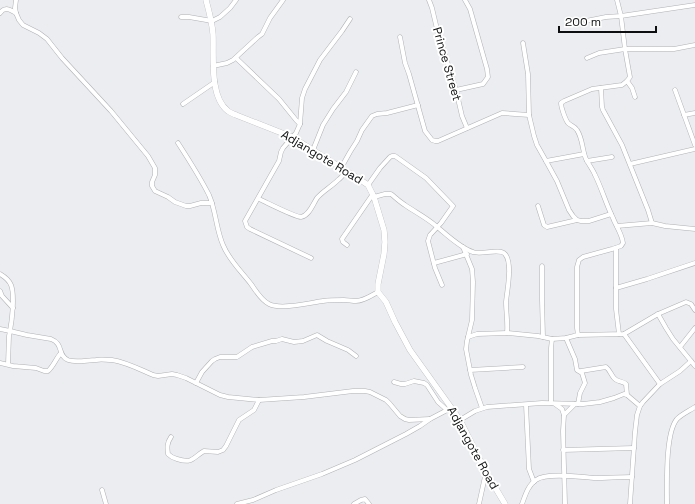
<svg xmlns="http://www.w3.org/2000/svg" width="695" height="504" font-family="'Space Grotesk',sans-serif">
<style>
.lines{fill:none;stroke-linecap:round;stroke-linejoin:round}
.street-casing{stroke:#b0b1b4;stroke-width:5}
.secondary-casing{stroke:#b0b1b4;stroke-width:6}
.street{stroke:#fff;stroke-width:4}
.secondary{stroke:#fff;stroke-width:5.5}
.labels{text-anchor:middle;stroke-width:4;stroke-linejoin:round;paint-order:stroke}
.street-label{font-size:12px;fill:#0d0e0f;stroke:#fff}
</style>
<rect width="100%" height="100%" fill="#ebedf0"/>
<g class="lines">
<!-- street casing -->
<g class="street-casing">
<g id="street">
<polyline points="16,0 15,8 16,13 19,20 23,25 39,33 47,39 62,58 111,111 148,156 155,168 155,175 152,182 152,186 155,191 168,197 175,202 186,206 190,206 201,203 212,203"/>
<polyline points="429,0 432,8 437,29 456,90 462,116 467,128"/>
<path d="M0,13C5,6 11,10 16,13"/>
<polyline points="181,17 189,17 212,21 220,17 230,8 236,0"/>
<polyline points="586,21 606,17 621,16 695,5"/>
<polyline points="400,37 405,63 409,74 425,131 432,140 435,141 438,141 502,113 529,115"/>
<polyline points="523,43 528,74 529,115 534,136 537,145 546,161 557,181 569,210 573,216 577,220 581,221 589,221 611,214"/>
<polyline points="236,58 279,99 296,120 300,124"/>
<polyline points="587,58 599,53 625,49 674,49 695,45"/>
<polyline points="213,66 227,63 233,60 258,37 262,34 270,18 283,0"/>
<polyline points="627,81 632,88 635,97"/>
<polyline points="601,88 602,107 603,110 622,145 648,210 652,223"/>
<polyline points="456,90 483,84 488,77 487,69 470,9 465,0"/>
<polyline points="675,90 695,145"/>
<polyline points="183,104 215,82"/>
<polyline points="684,115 695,113"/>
<path d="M178,143C189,160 200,177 209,195C216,211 216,229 223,245C229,260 241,271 251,284C256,291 261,300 269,304C281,310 309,303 323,301C330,300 337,300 344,300C348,300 352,301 356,301C364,301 372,295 378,292"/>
<polyline points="313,150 323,125 333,109 346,92 356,72"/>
<polyline points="546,161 584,154"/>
<polyline points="587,161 612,157"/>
<polyline points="630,164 695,149"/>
<polyline points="341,168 350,152 357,141 362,130 372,116 377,114 387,113 418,105"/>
<polyline points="368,185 380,168 390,157 392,156 395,156 426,178 453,206 441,223 430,235 428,241 435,268 442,285"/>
<path d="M374,197L385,194H391C396,198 400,202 405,205C415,212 427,218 436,226C446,234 460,248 473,252C481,255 500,248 505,254C513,263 507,291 506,302C506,312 508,322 507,333"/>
<path d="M259,199C266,202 295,217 301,217C309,216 313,204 317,198C323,191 331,187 338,180C341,178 344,174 346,171"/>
<polyline points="538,206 544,225 547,227 577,220"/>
<polyline points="617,226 652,223 665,226 695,229"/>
<polyline points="347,245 343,242 342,239 373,194"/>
<polyline points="463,247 472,269 473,282 472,320 467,341 466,349 471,375 475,388 482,408"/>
<polyline points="616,248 616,309 619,334"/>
<polyline points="311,258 250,229 247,227 245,221 279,161 281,152 283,148 296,133 300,124 302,98 305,89 320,60 342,31 350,19"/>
<polyline points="434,263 467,254"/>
<polyline points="542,266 542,300 543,337"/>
<path d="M0,274C5,277 9,280 11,285C15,295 12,320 10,331L27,335L51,339C64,344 57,355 68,360C76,363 87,360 96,360C101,359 106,360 112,360C126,362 139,369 153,375L158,376L172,374L177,375L186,378L220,395L228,397L259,400L304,397L353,391H365L370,392L386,400L390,404L400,416L405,419L409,420L430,419"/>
<polyline points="616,288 647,279 695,263"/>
<polyline points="0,291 2,296 13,308"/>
<polyline points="658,314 666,328 673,339 695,366"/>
<polyline points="0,329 10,331 9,336 8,364"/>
<polyline points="624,334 660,384"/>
<polyline points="578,335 624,334 658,314 686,302 691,304 695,310"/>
<path d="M468,337L477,334L507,333L538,336L552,339L566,338L578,335L577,328V267L579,260L583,257L612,249L621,246L623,243C622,234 616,226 613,218C606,204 602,189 595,175C593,170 589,165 586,159C582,150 583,139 577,130C575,126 571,126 568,123C565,119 561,107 561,103L564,101L592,89L622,85L627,81L630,77L628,66L625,49L621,16L617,0"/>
<polyline points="566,338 575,359 577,370 582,373 585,383 580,393 578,404"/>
<polyline points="680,347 695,328"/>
<path d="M0,363L13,366L36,368L44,371H48C54,366 56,358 61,353"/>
<polyline points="470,370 523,367"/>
<path d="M581,371L606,367C610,370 611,375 614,378C617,382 623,381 626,384L627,395"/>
<polyline points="394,382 401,384 405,384 414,381 424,383 427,385 438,402 447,410"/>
<polyline points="196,383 202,372 212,361 215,359 220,357 237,357 252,347 272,341 276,341 282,339 294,342 303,341 317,335 327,341 348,350 356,356"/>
<polyline points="551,403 551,348 552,339"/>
<polyline points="555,404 562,409 564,415 563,431 565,504"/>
<polyline points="526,405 529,469 534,482"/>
<polyline points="564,415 575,404"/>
<polyline points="460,420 475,411 487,407 542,403 583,404 600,402 614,398 624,394 627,395 640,406"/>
<path d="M171,437C167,443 167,447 168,454C171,457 173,458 177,459C193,464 192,458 204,451L218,452L223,450L226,446L239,420L254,410L259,400"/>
<polyline points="563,450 634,448"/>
<polyline points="102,490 106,504"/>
<polyline points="237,504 253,500 276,490 322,474 355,460 406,434 420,426 430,419 451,408"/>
<polyline points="354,504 361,500 365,499 369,504"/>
<polyline points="479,504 486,472"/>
<path d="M522,504C525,496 528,485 536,480C546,472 581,477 594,478C607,478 619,477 632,477"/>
<polyline points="630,504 635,432 637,415 640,406 643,402 660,384 680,371 691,361"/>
<path d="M667,504C667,485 665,433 677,419C682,414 689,411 695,407"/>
</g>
</g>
<!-- secondary casing -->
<g class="secondary-casing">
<path id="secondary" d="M206,0C209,11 212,22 213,34C214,55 209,97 228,111C230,113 234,114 236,115L292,137L356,177L368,185L374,197L384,230L385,242L384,254L378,284V292L386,302L395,322L410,350L460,420L486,472L505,504"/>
</g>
<!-- street -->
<use href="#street" class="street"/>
<!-- secondary -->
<use href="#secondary" class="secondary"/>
</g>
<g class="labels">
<!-- street labels -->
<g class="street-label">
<text transform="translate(447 64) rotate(74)" y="4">Prince Street</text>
<text transform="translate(322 157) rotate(31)" y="4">Adjangote Road</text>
<text transform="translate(473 448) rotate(61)" y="4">Adjangote Road</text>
</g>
</g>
<!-- scale -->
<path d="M559 26v6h97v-6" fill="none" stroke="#0d0e0f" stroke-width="2"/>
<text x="565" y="26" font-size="12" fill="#0d0e0f" stroke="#ffffff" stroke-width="3" paint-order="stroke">200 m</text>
</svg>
